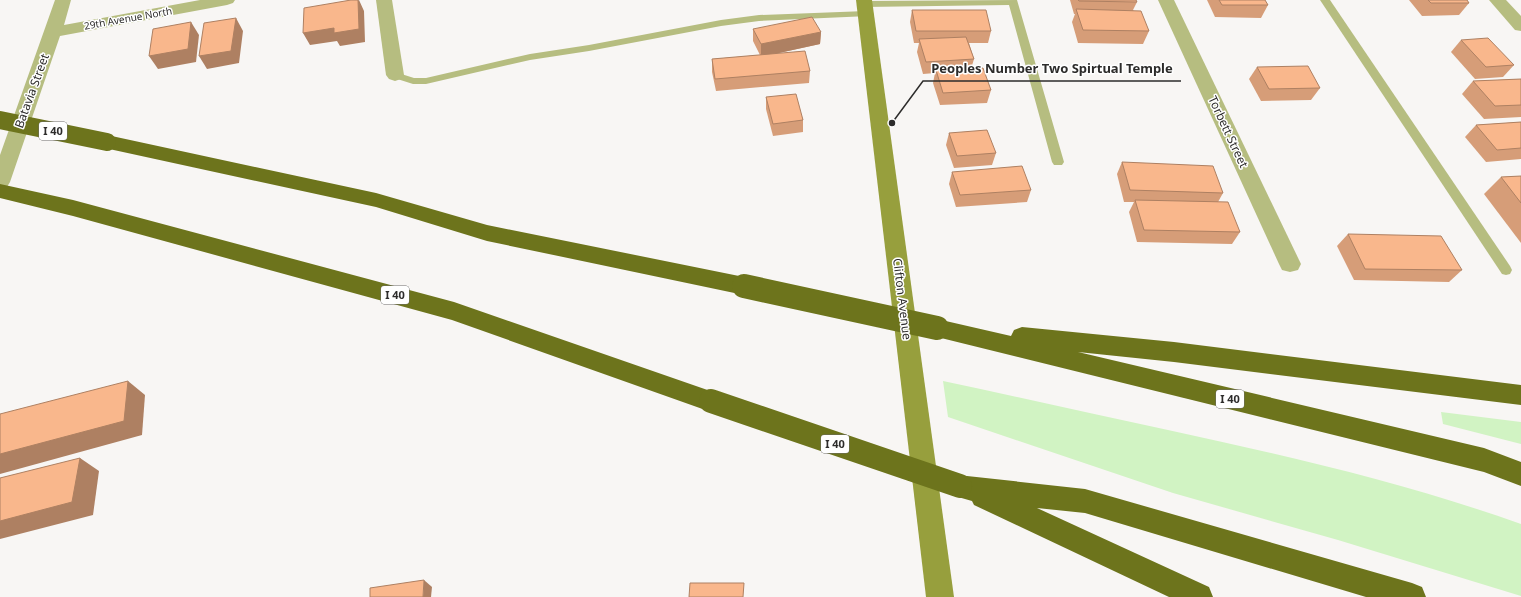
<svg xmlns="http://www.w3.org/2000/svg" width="1521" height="597" font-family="'Noto Sans',sans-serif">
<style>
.green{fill:#d1f3c3}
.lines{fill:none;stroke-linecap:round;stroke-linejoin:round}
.lane{fill:#b6bd80;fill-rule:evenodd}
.street{fill:#b6bd80;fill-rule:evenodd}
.secondary{fill:#979f3d;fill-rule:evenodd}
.highway{fill:#6d741c;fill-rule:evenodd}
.highway-bridge-far1{stroke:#6d741c;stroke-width:18}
.highway-bridge{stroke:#6d741c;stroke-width:24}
.wall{fill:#d69d78}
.shaded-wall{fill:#ae8062}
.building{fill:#f9b78c;stroke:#ae8062}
.labels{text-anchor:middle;stroke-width:3;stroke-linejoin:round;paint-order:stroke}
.far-street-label{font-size:10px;fill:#2d2c2b;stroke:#fff}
.shield{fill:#fff;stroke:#6c6b6b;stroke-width:1}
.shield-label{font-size:11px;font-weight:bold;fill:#2d2c2b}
.street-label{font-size:12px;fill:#2d2c2b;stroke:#fff}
.leader{fill:none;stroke:#2d2c2b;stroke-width:1.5}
.callout-dot{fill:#2d2c2b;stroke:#fff;stroke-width:1.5}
.callout-label{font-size:13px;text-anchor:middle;font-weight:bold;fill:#2d2c2b;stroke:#fff;stroke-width:3;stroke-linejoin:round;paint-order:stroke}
</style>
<rect width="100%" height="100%" fill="#f8f6f4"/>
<!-- green -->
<g class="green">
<path d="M943,381C1018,397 1093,414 1168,430C1287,456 1406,483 1521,524V596L1338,540L1173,493L948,417Z"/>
<polygon points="1441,412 1521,422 1521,444 1443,424"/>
</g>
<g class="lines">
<!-- lane -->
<g class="lane">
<polygon points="1017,0 1064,162 1062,165 1054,165 1052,162 1009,5 864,7 859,4 864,1"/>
<polygon points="1320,0 1330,0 1510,266 1512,270 1510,274 1506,275 1502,274"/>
<polygon points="866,11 871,14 869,16 759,21 721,26 589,51 530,60 426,84 413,84 391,77 390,75 395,72 414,78 426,78 530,54 589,45 721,20 759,15"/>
</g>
<!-- street -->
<g class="street">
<polygon points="55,0 71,0 64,25 200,0 235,0 233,3 227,5 60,36 10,182 7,187 0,189 0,155"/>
<polygon points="376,0 392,0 404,75 401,79 395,81 389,79 386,75"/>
<polygon points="1158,0 1174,0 1301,264 1298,270 1290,272 1282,270 1279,264"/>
<polygon points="1489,0 1506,0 1521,16 1521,31 1515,30"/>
</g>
<!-- secondary -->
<polygon class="secondary" points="856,0 872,0 954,597 926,597"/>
<!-- highway -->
<g class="highway">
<polygon points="107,135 376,193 487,225 744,277 752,280 755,286 752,292 744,295 487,241 376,207 100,147 97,142 100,137"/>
<polygon points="0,184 73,200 454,302 719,394 723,401 719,408 711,412 452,320 73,216 0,198"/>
<polygon points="937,319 1011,336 1014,330 1022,327 1174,342 1521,385 1521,405 1174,362 1078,352 1484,448 1521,462 1521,486 1484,472 937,337 929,335 926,328 929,321"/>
<polygon points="967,476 1085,489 1412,583 1422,587 1426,597 1366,597 1085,513 1037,508 1209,587 1213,597 1169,597 974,505 972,501 958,497 954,488 958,479"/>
</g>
<!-- highway-bridge-far1 -->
<polyline class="highway-bridge-far1" points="0,120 107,142"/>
<!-- highway-bridge -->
<g class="highway-bridge">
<polyline points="744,286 937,328"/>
<polyline points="711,401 960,486"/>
</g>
</g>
<!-- wall -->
<g class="wall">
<polygon points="1070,0 1136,0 1137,2 1133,10 1149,31 1143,44 1078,43 1072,22 1075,14 1074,14"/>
<polygon points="1207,0 1265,0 1268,5 1261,18 1215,17"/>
<polygon points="1409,0 1467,0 1469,3 1459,15 1422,16"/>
<polygon points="912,10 991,31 988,43 969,43 974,59 971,69 991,90 987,103 940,105 933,83 935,73 923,74 917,52 919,43 914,43 910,22"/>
<polygon points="753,29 821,32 820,44 774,54 810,71 809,83 716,91 712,72 712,59 760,55 753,41"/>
<polygon points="1461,40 1514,65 1503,77 1475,79 1451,52"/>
<polygon points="1257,67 1320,88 1311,100 1261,101 1249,79"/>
<polygon points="1521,79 1521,117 1484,119 1462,94 1473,81"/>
<polygon points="766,97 803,120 803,132 773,136 766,109"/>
<polygon points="1521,122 1521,159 1486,162 1465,137 1476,125"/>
<polygon points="949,133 996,153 992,165 954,168 946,145"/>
<polygon points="1122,162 1223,193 1218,202 1240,232 1232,244 1137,242 1129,212 1134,202 1124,202 1117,174"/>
<polygon points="952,172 1031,190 1027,202 956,207 949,184"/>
<polygon points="1521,176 1521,243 1484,194 1501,177"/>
<polygon points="1348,234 1462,270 1449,282 1354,280 1337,246"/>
</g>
<!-- shaded-wall -->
<g class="shaded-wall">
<polygon points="359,0 364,11 365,42 340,46 337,41 310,45 303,33"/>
<polygon points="236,18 243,31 239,63 207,69 199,56"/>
<polygon points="191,22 199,35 196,62 158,69 149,56"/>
<polygon points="821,32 820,44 761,57 761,44"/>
<polygon points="128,381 145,395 142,435 0,474 0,454"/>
<polygon points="80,458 99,471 93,515 0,539 0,521"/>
<polygon points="424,580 432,587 431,597 423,597"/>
</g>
<!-- building -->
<g class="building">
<polygon points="351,0 358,0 359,29 334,33 334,28 303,33 304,8"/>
<polygon points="1078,0 1136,0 1137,2 1079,1"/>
<polygon points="1219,0 1265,0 1268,5 1222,5"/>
<polygon points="1428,0 1467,0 1469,3 1431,3"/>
<polygon points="1076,9 1141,11 1149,31 1083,30"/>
<polygon points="912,10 986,10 991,31 916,31"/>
<polygon points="812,17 821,32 761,44 753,29"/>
<polygon points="236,18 231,51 199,56 204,23"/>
<polygon points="191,22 188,49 149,56 153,29"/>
<polygon points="966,37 974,59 926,62 919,39"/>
<polygon points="1488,38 1514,65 1486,67 1461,40"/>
<polygon points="805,51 810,71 715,79 712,59"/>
<polygon points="1308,66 1320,88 1269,89 1257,67"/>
<polygon points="983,68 991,90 943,93 936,70"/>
<polygon points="1521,79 1521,105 1495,106 1473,81"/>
<polygon points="796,94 803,120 773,124 766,97"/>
<polygon points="1521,122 1521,148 1497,150 1476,125"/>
<polygon points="987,130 996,153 957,156 949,133"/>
<polygon points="1122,162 1213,166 1223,193 1130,190"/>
<polygon points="1022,166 1031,190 960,195 952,172"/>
<polygon points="1521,176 1521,203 1501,177"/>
<polygon points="1135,200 1228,202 1240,232 1144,230"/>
<polygon points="1348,234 1441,236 1462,270 1365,269"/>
<polygon points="128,381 124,421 0,454 0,414"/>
<polygon points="80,458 72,502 0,521 0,478"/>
<polygon points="424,580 423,597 370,597 370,588"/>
<polygon points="690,583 744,583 743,597 689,597"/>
</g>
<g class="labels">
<!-- far-street labels -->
<g class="far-street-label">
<text transform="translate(128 18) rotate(-10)" y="4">29th Avenue North</text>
</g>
<!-- shield labels -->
<g class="shield">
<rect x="39" y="122" width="28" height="18" rx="3"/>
<rect x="381" y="286" width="28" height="18" rx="3"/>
<rect x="1216" y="390" width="28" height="18" rx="3"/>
<rect x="821" y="435" width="28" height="18" rx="3"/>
</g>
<g class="shield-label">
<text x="53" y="135">I 40</text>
<text x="395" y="299">I 40</text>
<text x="1230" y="403">I 40</text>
<text x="835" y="448">I 40</text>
</g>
<!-- street labels -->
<g class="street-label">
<text transform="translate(32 91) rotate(-70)" y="4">Batavia Street</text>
<text transform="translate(1228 132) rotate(65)" y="4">Torbett Street</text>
<text transform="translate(902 299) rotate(83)" y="4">Clifton Avenue</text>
</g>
</g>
<!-- callouts -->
<path class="leader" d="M892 123L923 81H1181"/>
<circle class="callout-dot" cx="892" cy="123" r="4"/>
<g class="callout-label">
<text x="1052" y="73">Peoples Number Two Spirtual Temple</text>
</g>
</svg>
